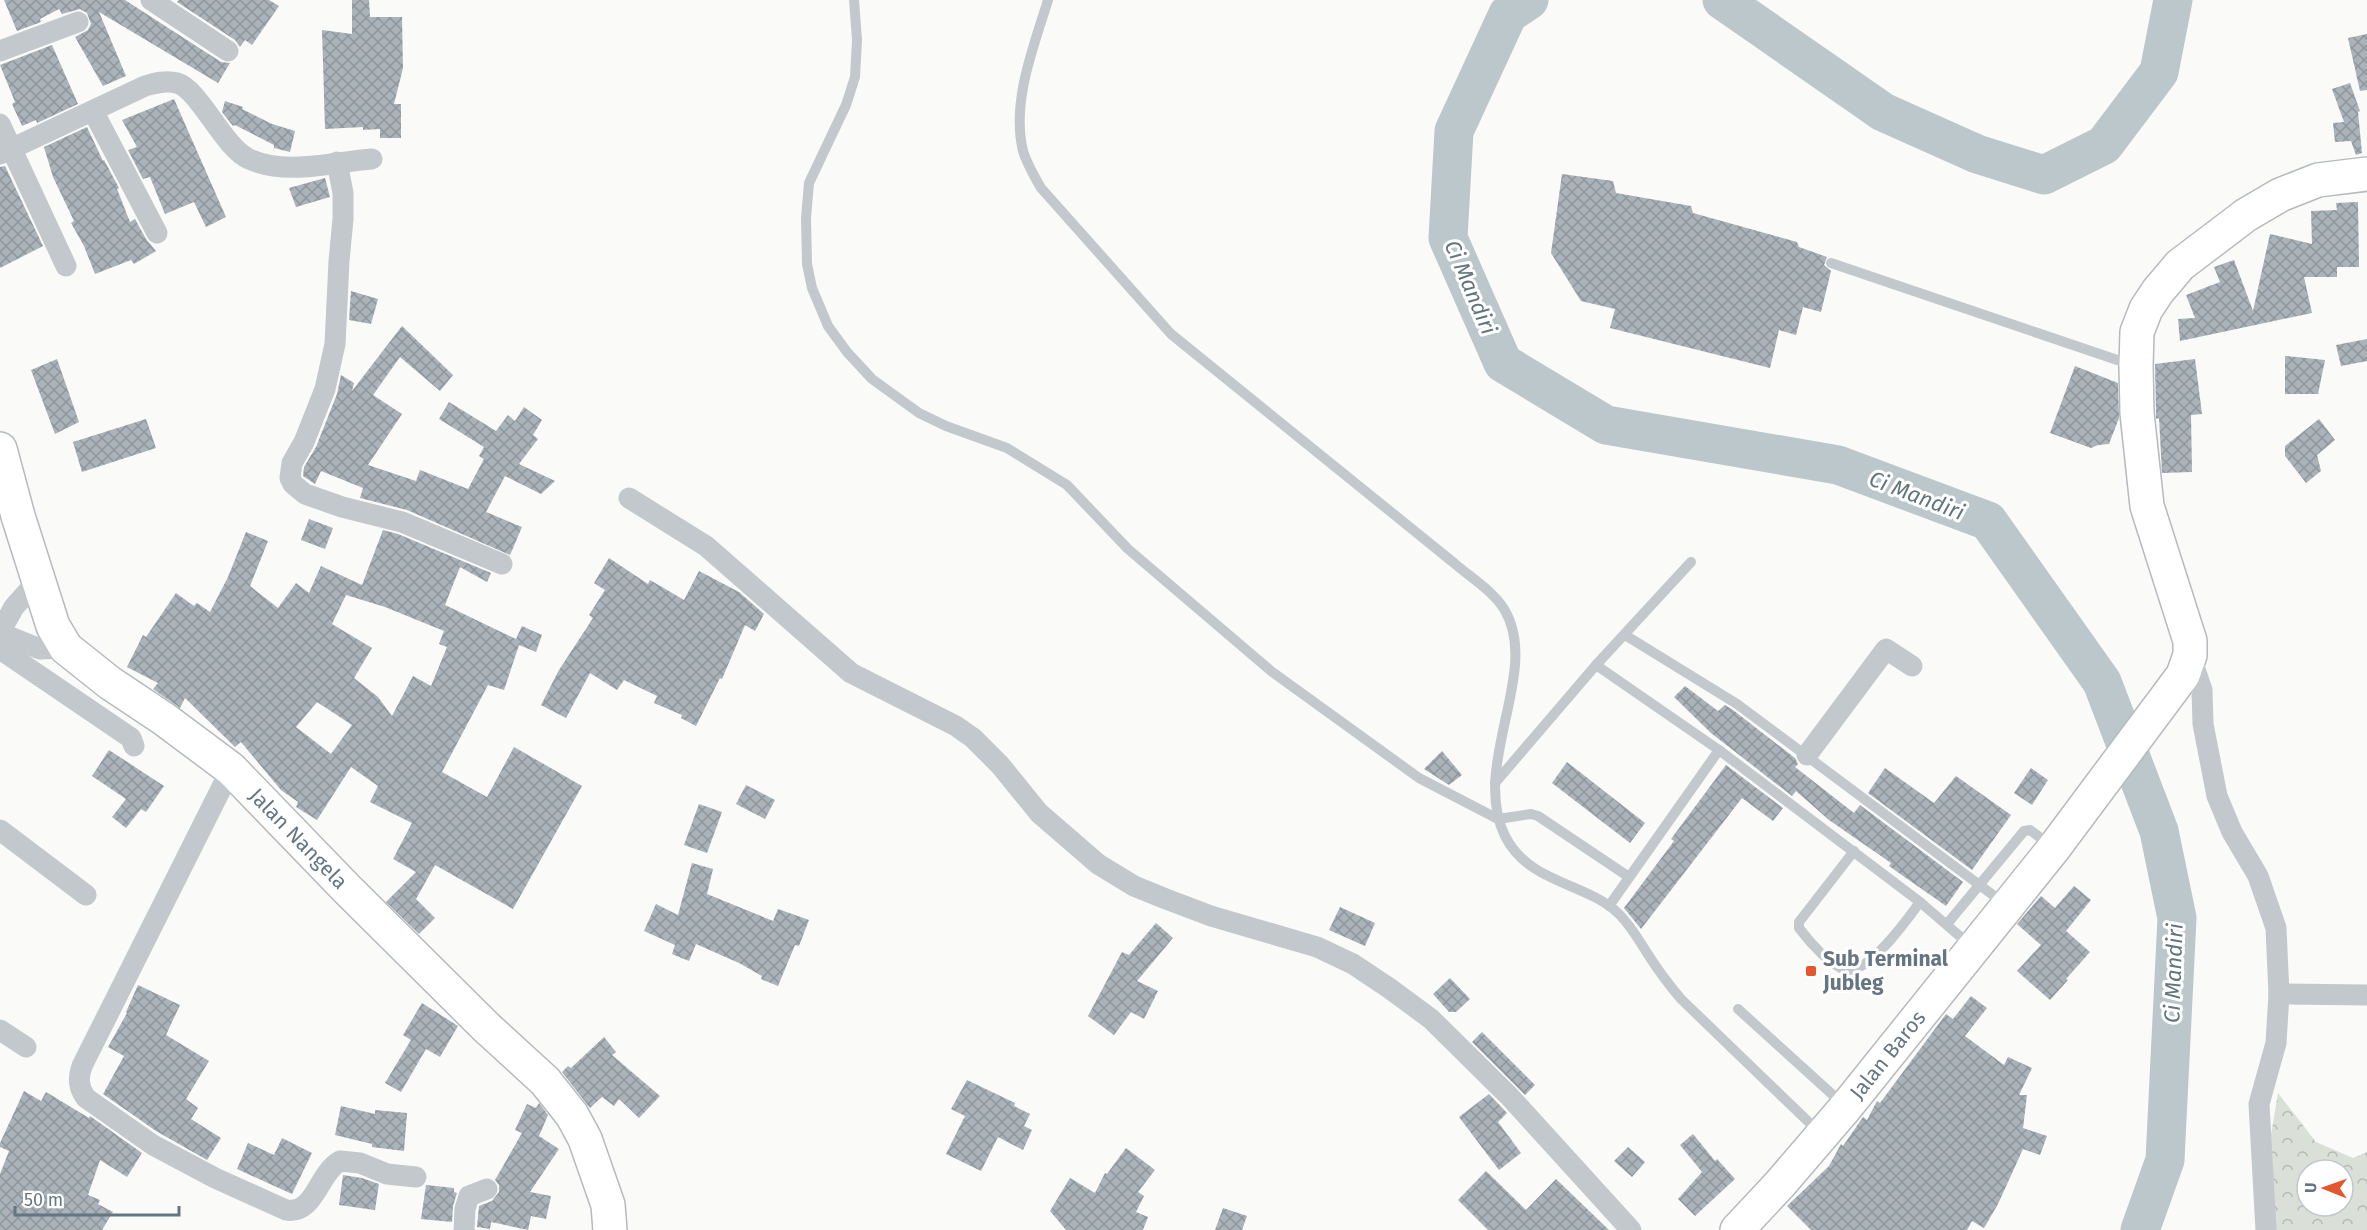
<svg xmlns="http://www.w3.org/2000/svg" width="2367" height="1230" font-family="'Fira Sans',sans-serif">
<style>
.forest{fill:url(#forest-crowns);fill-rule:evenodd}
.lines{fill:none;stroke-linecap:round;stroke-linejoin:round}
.river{stroke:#bbc7cb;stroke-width:39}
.building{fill:url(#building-cross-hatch);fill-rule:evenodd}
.primary-casing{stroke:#b5babe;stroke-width:36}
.lane{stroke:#c3c8cc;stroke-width:10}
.street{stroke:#c3c8cc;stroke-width:21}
.primary{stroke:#fff;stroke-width:33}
.poi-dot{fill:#e4572e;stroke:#fff;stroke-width:2}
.labels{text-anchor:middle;stroke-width:6;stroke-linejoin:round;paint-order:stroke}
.street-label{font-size:21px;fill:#657683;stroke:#fff}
.poi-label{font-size:21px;font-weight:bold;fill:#657683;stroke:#fff;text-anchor:start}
.water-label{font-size:22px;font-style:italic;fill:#60757c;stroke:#fff}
</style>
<defs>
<pattern id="forest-crowns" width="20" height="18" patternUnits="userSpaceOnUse" patternTransform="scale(1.5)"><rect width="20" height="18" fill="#dadfd7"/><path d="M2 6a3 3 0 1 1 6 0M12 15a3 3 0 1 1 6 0" fill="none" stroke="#b4b9b4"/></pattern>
<pattern id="building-cross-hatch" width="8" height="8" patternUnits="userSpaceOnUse" patternTransform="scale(1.5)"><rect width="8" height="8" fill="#aab3b9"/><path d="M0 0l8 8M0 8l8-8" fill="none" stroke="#8e969c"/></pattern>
</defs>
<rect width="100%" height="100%" fill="#fafaf8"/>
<!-- forest -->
<path class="forest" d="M2278,1093L2316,1142L2353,1158L2367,1152V1230H2269L2267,1159ZM2307,1170H2343V1206H2307Z"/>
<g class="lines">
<!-- river -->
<g class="river">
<polyline points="1529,0 1508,14 1454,131 1448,238 1503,363 1606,425 1838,465 1988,521 2102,682 2159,831 2177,918 2165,1160 2140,1230"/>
<polyline points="1722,0 1883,112 1977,154 2044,175 2104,145 2159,72 2173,0"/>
</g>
</g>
<!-- building -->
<g class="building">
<polygon points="4,0 125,0 221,62 230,63 218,83 99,12 126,76 103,86 75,37 88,30 91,24 87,13 80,9 62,14 59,9 40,19 41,22 17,31"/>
<polygon points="179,0 269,0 279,6 252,45 245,40 240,47 235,40 177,2"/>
<polygon points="352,0 369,0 370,17 402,17 403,68 394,104 401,104 401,138 380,138 380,129 363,130 363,127 325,129 322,30 352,34"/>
<polygon points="2367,34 2367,90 2360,91 2348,38"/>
<polygon points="52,45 78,104 37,123 36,120 22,126 12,104 15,102 0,65"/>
<polygon points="2350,83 2360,111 2358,112 2362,153 2356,155 2351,141 2335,142 2333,123 2344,122 2332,89"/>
<polygon points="174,99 226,217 206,227 194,202 165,214 150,177 143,179 128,150 137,147 122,120"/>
<polygon points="225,101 243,107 242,109 272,124 295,131 290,152 274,148 274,145 235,125 233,126 222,112"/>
<polygon points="87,127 103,161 104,160 119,188 117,189 130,222 135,219 146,239 156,251 134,264 131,260 95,274 84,246 71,223 74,221 53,177 44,147"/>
<polygon points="5,166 43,246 0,268 0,167"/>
<polygon points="1562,174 1613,181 1616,193 1691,206 1693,213 1797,242 1799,247 1827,257 1824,265 1831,271 1821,312 1803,307 1796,335 1779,330 1770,368 1610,328 1615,309 1581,301 1551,253"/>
<polygon points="325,178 330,197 296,207 289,188"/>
<polygon points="2358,202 2359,267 2337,267 2337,277 2304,277 2312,313 2180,341 2178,319 2195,318 2186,295 2220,282 2214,267 2234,260 2253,311 2270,234 2312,244 2311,211 2337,210 2336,203"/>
<polygon points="351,291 378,299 371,324 349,320"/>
<polygon points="402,326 453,375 440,391 400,357 373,395 402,414 368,465 416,481 420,470 468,489 484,459 479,456 484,447 439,419 449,402 496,431 508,415 515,421 524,407 542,420 533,435 538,439 519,464 555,481 541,494 505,476 486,512 522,527 510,555 407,510 360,498 363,488 321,471 315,484 303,476 304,467 316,447 337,394 341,375 354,383 352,391"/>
<polygon points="2367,339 2367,361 2341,366 2336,345"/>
<polygon points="2285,356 2325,360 2318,394 2285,394"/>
<polygon points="57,359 79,422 55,434 31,370"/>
<polygon points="2195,359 2202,414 2191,415 2192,472 2162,473 2159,418 2156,419 2156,412 2155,364"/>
<polygon points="2075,366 2118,383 2119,418 2109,444 2098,445 2091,448 2050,433"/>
<polygon points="146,419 156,448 82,472 73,442"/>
<polygon points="2319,419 2335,440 2317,455 2321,471 2306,483 2285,456 2285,446"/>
<polygon points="309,519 333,528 325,549 301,540"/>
<path d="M383,530L398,534L491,573L487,582L460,567L445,605L516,639L522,626L542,635L536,652L519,645L504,690L488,685L442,772L487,797L514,747L582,786L513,909L435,865L416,899L435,918L419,934L386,902L416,872L393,859L412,823L370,802L378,786L351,767L317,820L296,807L298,802L281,790L241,742L235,747L185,698L180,708L153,689L158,683L127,667L143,635L146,637L176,593L194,606L197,603L210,612L228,577L246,532L268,541L250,586L278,608L296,583L309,593L321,566L362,585ZM346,595L385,607L444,631L439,644L447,647L431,686L413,676L392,716L378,697L354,678L372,648L332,624ZM317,702L352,725L331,754L296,727Z"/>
<polygon points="609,558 648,584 650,580 684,600 699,571 739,592 764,614 755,631 745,625 722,679 720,678 696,726 681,718 682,715 654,703 657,696 624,680 617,690 590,673 566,718 541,705 559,670 593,618 589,615 605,590 594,583"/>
<polygon points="1685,686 1718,711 1725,705 1733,710 1795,758 1798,764 1795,767 1854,813 1860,805 1963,882 1946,906 1889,866 1891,863 1829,820 1796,791 1792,796 1711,733 1674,697"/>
<polygon points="109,750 164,786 146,812 141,809 126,828 112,817 126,799 92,776"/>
<polygon points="1442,751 1462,775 1449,785 1424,769"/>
<polygon points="1567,762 1645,823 1630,843 1552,783"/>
<polygon points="1726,765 1783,808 1773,821 1742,798 1641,929 1624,908 1674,841 1671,839"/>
<polygon points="1885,768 1934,803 1956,776 2011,815 1972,870 1868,793"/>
<polygon points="2031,768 2048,780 2032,805 2014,793"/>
<polygon points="746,785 775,800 765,819 736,804"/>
<polygon points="699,804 722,812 707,853 684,845"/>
<polygon points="692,863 713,869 707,894 773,921 778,909 809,920 799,946 795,945 778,986 761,979 762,976 739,963 696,944 689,961 672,954 675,945 644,931 656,904 678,915"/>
<polygon points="2074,886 2091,900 2066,931 2090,952 2066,979 2068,980 2050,1000 2017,971 2041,945 2017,924 2041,896 2055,908"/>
<polygon points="1340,907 1375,923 1365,946 1329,930"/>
<polygon points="1156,923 1173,938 1137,981 1158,991 1144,1019 1131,1012 1114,1035 1088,1016 1122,952 1129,955"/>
<polygon points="1450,978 1470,999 1456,1012 1449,1012 1433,994"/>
<polygon points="138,985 180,1005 166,1035 209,1061 186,1099 198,1108 191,1119 221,1138 207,1160 156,1131 103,1094 124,1056 108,1047 127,1013 126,1012"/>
<polygon points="1971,996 1987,1008 1965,1036 2004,1065 2008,1057 2032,1068 2019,1095 2027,1095 2023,1128 2047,1136 2040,1155 2023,1149 1998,1204 1984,1228 1972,1221 1967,1230 1811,1230 1787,1206 1829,1166 1841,1144 1843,1146 1863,1117 1867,1120 1877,1101 1880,1103 1946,1014 1953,1019"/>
<polygon points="422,1003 458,1026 440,1057 426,1049 401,1092 385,1083 411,1040 403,1035"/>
<polygon points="1482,1032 1535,1085 1525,1095 1472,1042"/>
<polygon points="604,1037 616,1052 612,1055 660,1096 639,1118 619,1099 614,1106 602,1097 590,1108 562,1072 568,1066 571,1068"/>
<polygon points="967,1080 1015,1103 1014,1106 1030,1114 1024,1126 1032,1130 1023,1150 998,1137 981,1171 946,1154 965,1116 951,1109"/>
<polygon points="24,1091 41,1101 46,1092 89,1118 90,1116 142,1153 127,1177 100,1160 88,1195 100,1200 98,1204 113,1212 102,1230 0,1230 0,1174 9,1151 0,1147 0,1143"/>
<polygon points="1489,1094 1507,1113 1498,1122 1521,1153 1499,1170 1459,1117"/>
<polygon points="539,1103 548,1115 539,1136 559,1149 530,1192 551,1196 546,1219 531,1216 528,1230 491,1222 490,1229 477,1227 479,1206 492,1201 499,1192 499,1185 495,1180 522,1133 515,1130 527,1104 536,1108"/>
<polygon points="341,1106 375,1114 375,1110 407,1113 404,1151 372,1147 372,1144 335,1135"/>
<polygon points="1693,1134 1715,1161 1717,1159 1735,1179 1695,1216 1678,1199 1702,1172 1680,1145"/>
<polygon points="282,1138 312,1153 292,1194 237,1169 248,1143 274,1155"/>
<polygon points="1628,1147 1645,1162 1632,1177 1614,1161"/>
<polygon points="1126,1148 1155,1170 1138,1192 1144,1196 1136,1212 1148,1217 1143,1230 1066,1230 1050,1211 1070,1178 1095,1193 1105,1173 1107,1174"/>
<polygon points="1486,1171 1526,1210 1556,1179 1609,1230 1488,1230 1458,1200"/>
<polygon points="343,1175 362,1178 379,1184 375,1210 339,1205"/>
<polygon points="426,1185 454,1188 454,1192 457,1193 453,1206 452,1222 421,1219"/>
<polygon points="1223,1208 1247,1216 1242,1230 1215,1230"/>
</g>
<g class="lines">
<!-- primary casing -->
<g class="primary-casing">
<g id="primary">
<path id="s1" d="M0,449L18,516L53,626L66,648L110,683L164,719L231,769L346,888L486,1027L545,1081L572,1115L585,1139L608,1205L610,1230"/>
<path id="s2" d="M1737,1230L1780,1184L1846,1107L2054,848L2183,675L2190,655V641L2147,506L2137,413L2136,366L2137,332L2146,309L2158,291L2180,265L2246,215L2280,195L2318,180L2367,174"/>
</g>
</g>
<!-- lane -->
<g class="lane">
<polyline points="854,0 857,40 855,77 846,105 809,183 806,218 807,264 812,288 828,326 847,352 872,379 919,413 946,426 1007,448 1067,485 1128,549 1271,671 1419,778 1498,819 1531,814 1538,816 1629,877"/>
<path d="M1048,0C1034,46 1011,102 1023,151C1027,164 1034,176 1041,188L1171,334L1454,563C1470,577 1493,591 1504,609C1542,671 1470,764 1505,836C1529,884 1586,882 1619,914C1632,927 1641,944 1651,959C1660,973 1670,986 1681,999L1820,1133"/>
<polyline points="1831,263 2132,365"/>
<polyline points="1625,635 1737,704 2005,904"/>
<polyline points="1596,665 1719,750 1920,902 1970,945"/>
<polyline points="1495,783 1596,665 1691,562"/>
<path d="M1854,851L1799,922V928C1808,940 1833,970 1849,970C1872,969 1907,920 1920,902"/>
<polyline points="1609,906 1719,750"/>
<polyline points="1947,924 2024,831 2030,830 2050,845"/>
<polyline points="1738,1009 1844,1105"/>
</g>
<!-- street -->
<g class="street">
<polyline points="151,0 228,51"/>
<polyline points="0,51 78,22"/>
<polyline points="93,111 157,233"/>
<polyline points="0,124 66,266"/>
<path d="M0,154L145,86C155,83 166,80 177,83C199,89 223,147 249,159C287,176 332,162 372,159"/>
<polyline points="337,162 343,193 343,219 339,261 335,344 325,389 304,442 292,463 290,478 293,484 305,494 342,507 402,522 502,564"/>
<polyline points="629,498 706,546 851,673 956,726 973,738 1000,765 1039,813 1098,864 1134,886 1166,899 1211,916 1317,947 1353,964 1389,988 1431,1019 1510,1097 1631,1230"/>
<polyline points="0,632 14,607 38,580"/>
<polyline points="0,633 40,649 66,648"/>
<polyline points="0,649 131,738 134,746"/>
<polyline points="2190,655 2202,690 2203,724 2217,796 2232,832 2258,876 2276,928 2279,994 2276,1043 2259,1104 2266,1230"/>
<polyline points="1807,755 1886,649 1912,666"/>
<path d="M231,769L82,1066C78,1078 78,1087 86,1098L153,1145L215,1178L286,1210C315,1215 318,1173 340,1161L360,1163L387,1174L416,1177"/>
<polyline points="0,830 86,895"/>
<polyline points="2279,994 2367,995"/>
<polyline points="0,1030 26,1047"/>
<polyline points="464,1230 465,1209 469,1196 487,1189"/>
</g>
<!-- primary -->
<use href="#primary" class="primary"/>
</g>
<!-- markers -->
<rect class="poi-dot" x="1805" y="965" width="12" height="12" rx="3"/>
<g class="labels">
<!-- street labels -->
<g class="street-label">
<text dy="7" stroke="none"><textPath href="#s1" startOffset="512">Jalan Nangela</textPath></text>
<text dy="7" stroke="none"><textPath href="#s2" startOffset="231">Jalan Baros</textPath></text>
</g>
<!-- poi labels -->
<g class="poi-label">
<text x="1823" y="966">Sub Terminal<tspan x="1823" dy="24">Jubleg</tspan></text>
</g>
<!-- water labels -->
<g class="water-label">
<text transform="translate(1471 287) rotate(67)" y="8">Ci Mandiri</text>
<text transform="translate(1917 495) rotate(21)" y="8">Ci Mandiri</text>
<text transform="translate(2173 973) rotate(-88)" y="8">Ci Mandiri</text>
</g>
</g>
<!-- north arrow -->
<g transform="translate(2325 1188) rotate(271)"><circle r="28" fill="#ffffff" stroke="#c1c8cd" stroke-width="1.5"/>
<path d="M0-4.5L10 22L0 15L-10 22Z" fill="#e4572e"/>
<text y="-9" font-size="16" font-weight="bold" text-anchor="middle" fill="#657683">U</text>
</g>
<!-- scale -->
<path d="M15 1206v9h164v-9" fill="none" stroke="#657683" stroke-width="3"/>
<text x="24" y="1206" font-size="18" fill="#657683" stroke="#ffffff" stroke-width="4.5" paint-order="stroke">50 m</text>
</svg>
